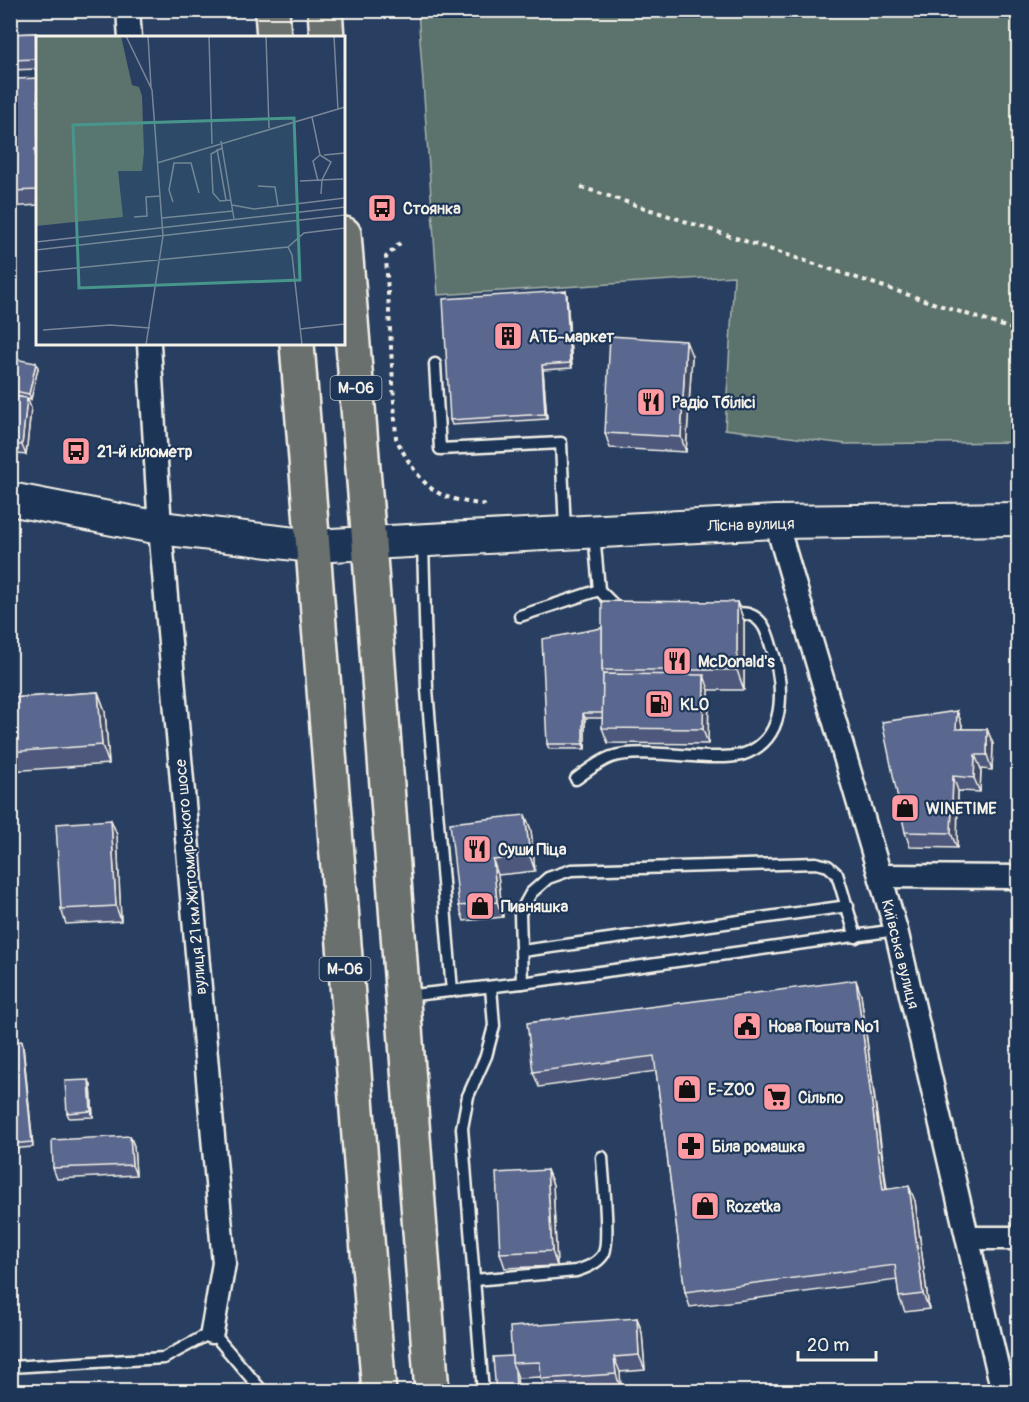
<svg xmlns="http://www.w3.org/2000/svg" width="1029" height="1402" font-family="Pangolin,sans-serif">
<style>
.green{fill:#5c726d;stroke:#a8b2aa;stroke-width:1.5}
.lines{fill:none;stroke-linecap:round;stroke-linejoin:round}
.service-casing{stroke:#f4f1e8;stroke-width:15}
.minor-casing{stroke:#f4f1e8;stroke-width:27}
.secondary-casing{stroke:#f4f1e8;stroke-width:36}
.trunk-casing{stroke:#f4f1e8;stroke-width:38}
.path{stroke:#f4f1e8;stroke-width:4;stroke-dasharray:4.5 4.5;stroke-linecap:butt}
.service{stroke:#1d3557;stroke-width:10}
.minor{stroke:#1d3557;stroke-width:22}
.secondary{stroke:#1d3557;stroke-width:32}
.trunk{stroke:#6a706d;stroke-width:33}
.wall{fill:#4d597b;stroke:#f4f1e8;stroke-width:1.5}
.shaded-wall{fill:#3f4864;stroke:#f4f1e8;stroke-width:1.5}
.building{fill:#5a678f;stroke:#f4f1e8;stroke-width:1.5}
.labels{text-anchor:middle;stroke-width:4.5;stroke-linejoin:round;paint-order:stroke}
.shield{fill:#1d3557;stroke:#b4b9bc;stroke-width:1.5}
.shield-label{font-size:15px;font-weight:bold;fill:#f4f1e8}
.poi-label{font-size:16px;font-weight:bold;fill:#f4f1e8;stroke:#1d3557;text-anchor:start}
.street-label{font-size:16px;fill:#f4f1e8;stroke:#1d3557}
.inset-road{fill:none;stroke:#7a8698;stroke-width:1.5}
.view{fill:#48958c;fill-opacity:0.15;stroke:#48958c;stroke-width:3}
.inset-edge{fill:none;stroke:#f4f1e8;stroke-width:3}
</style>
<rect width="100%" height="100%" fill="#293f62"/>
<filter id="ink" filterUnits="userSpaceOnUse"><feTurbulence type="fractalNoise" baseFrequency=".0167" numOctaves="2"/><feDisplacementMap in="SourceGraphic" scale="12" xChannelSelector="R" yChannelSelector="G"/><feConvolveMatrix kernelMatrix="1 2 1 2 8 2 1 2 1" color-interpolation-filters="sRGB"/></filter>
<g filter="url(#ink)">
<!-- green -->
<polygon class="green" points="418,11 1018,11 1018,442 846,444 725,429 734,276 438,295"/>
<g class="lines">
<!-- service casing -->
<g class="service-casing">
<g id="service">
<polyline points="435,364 440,449 561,443 565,530"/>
<polyline points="594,533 599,590 615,606 621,608"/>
<polyline points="423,544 427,689 452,991"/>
<polyline points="520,616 599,590"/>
<path d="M576,779C587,771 598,762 611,757C634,749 682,756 708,757C720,757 737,758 749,752C789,734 783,679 771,646C768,636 765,624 756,618C748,612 739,613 729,613"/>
<polyline points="522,951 848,906"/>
<polyline points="522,983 520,913 531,893 548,878 571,870 816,863 828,866 837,874 856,937"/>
<polyline points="405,996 522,983 896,930"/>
<path d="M474,1280L576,1271C586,1268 599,1263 604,1253C610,1238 603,1176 602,1157"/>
<polyline points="10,1367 164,1358 212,1332 263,1392"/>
<polyline points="483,1392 462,1128 468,1096 486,1056 494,1026 491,987"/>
</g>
</g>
<!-- minor casing -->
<g class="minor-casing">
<g id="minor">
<polyline points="128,10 130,38"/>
<polyline points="149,344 160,528 224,1263 212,1332"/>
<polyline points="776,522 896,930 1003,1392"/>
<polyline points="882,876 1018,877"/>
<polyline points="969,1238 1018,1238"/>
</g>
</g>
<!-- secondary casing -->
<g class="secondary-casing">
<polyline id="secondary" points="10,499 160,528 312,546 776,522 1018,519"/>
</g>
<!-- trunk casing -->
<g class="trunk-casing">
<g id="trunk">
<polyline points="272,10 274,38"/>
<polyline points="325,10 327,38"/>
<polyline points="344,234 369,543 432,1392"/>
<polyline points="297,344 379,1392"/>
</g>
</g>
<!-- path -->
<g class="path">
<polyline points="581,187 1018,331"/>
<path d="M400,243L386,257L396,438C404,455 418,480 435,491C449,500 468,502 484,505V508"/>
</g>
<!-- service -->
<use href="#service" class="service"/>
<!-- minor -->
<use href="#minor" class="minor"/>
<!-- secondary -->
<use href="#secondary" class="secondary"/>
<!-- trunk -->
<use href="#trunk" class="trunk"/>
</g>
<!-- wall -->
<g class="wall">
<polygon points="36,33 38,38 38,69 10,70 10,34"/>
<polygon points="38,78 38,205 10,207 10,89 17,89"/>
<polygon points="566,291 567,296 572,368 543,370 547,419 452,425 450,420"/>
<polygon points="692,356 686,452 610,448 605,433"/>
<polygon points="36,363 38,368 31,399 27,398 31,408 26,455 10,453 10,396 25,398 11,395 10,383"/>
<polygon points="737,602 744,621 744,690 709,690 708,744 608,743 602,728 603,718 585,718 585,749 549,749 547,744 602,628"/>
<polygon points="98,692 105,711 109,764 10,771 10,698"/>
<polygon points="957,711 962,725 962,729 987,729 993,744 992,770 981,769 980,792 958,791 957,848 910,847 905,832"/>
<polygon points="525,815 531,830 535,871 498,875 503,917 464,921 459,906"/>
<polygon points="111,820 117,835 121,921 66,924 61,909"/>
<polygon points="1018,926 1018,962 1015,951"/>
<polygon points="861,995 887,1189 915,1201 929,1309 905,1312 899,1297 897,1280 690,1307 685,1292 656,1071 539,1087 533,1072"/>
<polygon points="10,1042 23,1046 33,1147 10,1149"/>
<polygon points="91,1085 93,1117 69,1118 67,1113"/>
<polygon points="130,1136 134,1146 136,1175 57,1179 53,1168"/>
<polygon points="547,1170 553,1185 557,1266 505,1268 500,1253"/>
<polygon points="637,1318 642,1333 645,1370 620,1372 621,1389 583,1392 546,1392 541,1377 518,1378 517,1375 518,1392 496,1392 512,1356"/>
</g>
<!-- shaded-wall -->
<g class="shaded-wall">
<polygon points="36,33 38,38 38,60 37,59"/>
<polygon points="35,149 38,156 38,185"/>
<polygon points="566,291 567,296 572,368 570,363"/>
<polygon points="686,341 692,356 686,452 681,437"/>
<polygon points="36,363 38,368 31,399 29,394"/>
<polygon points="542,365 543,370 547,419 545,414"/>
<polygon points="27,398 31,408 26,455 22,445"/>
<polygon points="737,602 744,621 744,690 737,670"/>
<polygon points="704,675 709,690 708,744 703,729"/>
<polygon points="98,692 105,711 109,764 102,745"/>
<polygon points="957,711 962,725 961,744 956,729"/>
<polygon points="583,713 585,718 585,749 583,744"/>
<polygon points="987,729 993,744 992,770 987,755"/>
<polygon points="975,755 981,769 980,792 974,778"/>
<polygon points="953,776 958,791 957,848 951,833"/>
<polygon points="525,815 531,830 535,871 530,856"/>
<polygon points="111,820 117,835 121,921 116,906"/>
<polygon points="493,860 498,875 503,917 497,902"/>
<polygon points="856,980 861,995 888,1205 883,1190"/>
<polygon points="22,1041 23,1046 33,1147 32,1142"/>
<polygon points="89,1080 91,1085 93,1117 91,1111"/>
<polygon points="130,1136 134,1146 136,1175 132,1165"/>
<polygon points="547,1170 553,1185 557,1266 552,1251"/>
<polygon points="909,1186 915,1201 929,1309 923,1294"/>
<polygon points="637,1318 642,1333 645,1370 639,1355"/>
<polygon points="614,1357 620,1372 621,1389 616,1374"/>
<polygon points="515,1370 517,1375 518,1392 516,1390"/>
</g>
<!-- building -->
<g class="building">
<polygon points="36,33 37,59 10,60 10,34"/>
<polygon points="38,78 38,149 35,149 38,190 10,191 10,89 17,89 17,79"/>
<polygon points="566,291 570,363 542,365 545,414 450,420 443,299"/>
<polygon points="610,336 686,341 681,437 605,433"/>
<polygon points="15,359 36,363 29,394 10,390 10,383"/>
<polygon points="10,396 27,398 22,445 10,444"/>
<polygon points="602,601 737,602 737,670 602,670"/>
<polygon points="602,628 602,670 603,674 603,713 583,713 583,744 547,744 542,639"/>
<polygon points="603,674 704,675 703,729 602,728"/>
<polygon points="98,692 102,745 10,752 10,698"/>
<polygon points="957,711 956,729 987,729 987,755 975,755 974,778 953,776 951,833 905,832 882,722"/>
<polygon points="525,815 530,856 493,860 497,902 459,906 450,823"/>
<polygon points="111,820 116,906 61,909 56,824"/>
<rect x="1015" y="926" width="3" height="25"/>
<polygon points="856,980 883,1190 909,1186 923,1294 899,1297 895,1265 685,1292 654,1056 533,1072 527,1023"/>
<polygon points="22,1041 32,1142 10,1144 10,1042"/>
<polygon points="89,1080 91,1111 67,1113 65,1081"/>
<polygon points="130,1136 132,1165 53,1168 52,1140"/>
<polygon points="547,1170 552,1251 500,1253 496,1173"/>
<polygon points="637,1318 639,1355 614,1357 616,1374 541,1379 540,1362 512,1363 510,1327"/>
<polygon points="512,1356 512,1363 515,1370 516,1390 496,1392 493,1357"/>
</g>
</g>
<!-- icons -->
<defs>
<g id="bus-square" transform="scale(1.5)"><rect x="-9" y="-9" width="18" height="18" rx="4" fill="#ff9aa2" stroke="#1d3557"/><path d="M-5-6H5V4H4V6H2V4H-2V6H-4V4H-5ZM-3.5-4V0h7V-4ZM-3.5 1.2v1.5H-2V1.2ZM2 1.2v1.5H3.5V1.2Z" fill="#111"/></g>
<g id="building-square" transform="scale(1.5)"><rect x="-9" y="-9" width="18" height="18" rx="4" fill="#ff9aa2" stroke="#1d3557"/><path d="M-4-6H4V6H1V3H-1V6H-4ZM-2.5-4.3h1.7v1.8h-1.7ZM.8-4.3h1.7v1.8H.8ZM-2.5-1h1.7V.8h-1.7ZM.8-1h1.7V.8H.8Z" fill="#111"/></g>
<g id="restaurant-square" transform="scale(1.5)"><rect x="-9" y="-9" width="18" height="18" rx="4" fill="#ff9aa2" stroke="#1d3557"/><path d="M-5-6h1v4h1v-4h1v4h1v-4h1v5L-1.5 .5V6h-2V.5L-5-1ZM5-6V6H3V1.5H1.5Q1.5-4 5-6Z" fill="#111"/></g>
<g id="fuel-square" transform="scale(1.5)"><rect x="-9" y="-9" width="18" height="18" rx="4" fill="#ff9aa2" stroke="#1d3557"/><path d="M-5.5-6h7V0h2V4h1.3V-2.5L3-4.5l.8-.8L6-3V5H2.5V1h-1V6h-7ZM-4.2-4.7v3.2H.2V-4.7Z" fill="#111"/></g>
<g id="shop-square" transform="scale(1.5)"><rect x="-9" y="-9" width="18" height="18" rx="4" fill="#ff9aa2" stroke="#1d3557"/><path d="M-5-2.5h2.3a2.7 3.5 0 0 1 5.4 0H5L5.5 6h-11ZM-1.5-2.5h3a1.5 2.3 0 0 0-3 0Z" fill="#111"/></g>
<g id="civic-square" transform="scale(1.5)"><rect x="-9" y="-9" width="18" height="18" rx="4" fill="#ff9aa2" stroke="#1d3557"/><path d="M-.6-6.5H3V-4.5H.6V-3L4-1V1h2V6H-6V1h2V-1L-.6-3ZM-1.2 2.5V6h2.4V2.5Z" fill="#111"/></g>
<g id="supermarket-square" transform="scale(1.5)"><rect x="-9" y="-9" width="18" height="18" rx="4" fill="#ff9aa2" stroke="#1d3557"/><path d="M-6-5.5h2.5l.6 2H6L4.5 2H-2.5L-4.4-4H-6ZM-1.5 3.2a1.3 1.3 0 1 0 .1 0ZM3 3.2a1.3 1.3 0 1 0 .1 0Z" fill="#111"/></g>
<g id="pharmacy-square" transform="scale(1.5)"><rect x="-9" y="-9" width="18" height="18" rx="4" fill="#ff9aa2" stroke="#1d3557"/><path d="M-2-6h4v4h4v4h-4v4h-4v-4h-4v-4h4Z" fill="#111"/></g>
</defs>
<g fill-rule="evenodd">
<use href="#bus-square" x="382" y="208"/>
<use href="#building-square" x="508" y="336"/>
<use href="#restaurant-square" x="651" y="402"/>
<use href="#bus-square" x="76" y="451"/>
<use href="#restaurant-square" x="677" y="661"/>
<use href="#fuel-square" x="659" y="704"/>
<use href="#shop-square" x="905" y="808"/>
<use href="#restaurant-square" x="477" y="849"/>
<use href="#shop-square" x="480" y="906"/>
<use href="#civic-square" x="747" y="1026"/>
<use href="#shop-square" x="687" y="1089"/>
<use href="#supermarket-square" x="777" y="1097"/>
<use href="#pharmacy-square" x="691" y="1146"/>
<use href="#shop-square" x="705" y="1206"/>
</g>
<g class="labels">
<!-- shield labels -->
<g class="shield">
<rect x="330.5" y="376" width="51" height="24" rx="4.5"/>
<rect x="319.5" y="957" width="51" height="24" rx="4.5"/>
</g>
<g class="shield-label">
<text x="356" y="393">М-06</text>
<text x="345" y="974">М-06</text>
</g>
<!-- poi labels -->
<g class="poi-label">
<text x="403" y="214">Стоянка</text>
<text x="529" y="342">АТБ-маркет</text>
<text x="672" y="408">Радіо Тбілісі</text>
<text x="97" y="457">21-й кілометр</text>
<text x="698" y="667">McDonald's</text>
<text x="680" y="710">KLO</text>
<text x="926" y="814">WINETIME</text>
<text x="498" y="855">Суши Піца</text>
<text x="501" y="912">Пивняшка</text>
<text x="768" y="1032">Нова Пошта №1</text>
<text x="708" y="1095">E-ZOO</text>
<text x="798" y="1103">Сільпо</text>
<text x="712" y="1152">Біла ромашка</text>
<text x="726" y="1212">Rozetka</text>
</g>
<!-- street labels -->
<g class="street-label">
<text transform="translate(751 524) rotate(-2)" y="6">Лісна вулиця</text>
<text transform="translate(190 877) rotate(-95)" y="6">вулиця 21 км Житомирського шосе</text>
<text transform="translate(901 954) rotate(76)" y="6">Київська вулиця</text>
</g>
</g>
<!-- overview -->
<g transform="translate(36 36)">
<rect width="309" height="309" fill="#293f62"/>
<path d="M0,0H85L96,49L103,51L106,60L108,116L106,135H82L87,181L0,190Z" fill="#5c726d"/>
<path class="inset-road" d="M90,0L116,54L127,200L110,309M112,0L115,51M173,0L176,108M230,0L233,92M298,0L302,74M276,81L284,119M185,105L198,183M186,112L175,118L177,157L184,165L195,164M181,113L190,164M284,119L295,126L286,144L285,158M288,119L309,117M121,127L309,71M264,145L307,143M282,145L277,125L284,119M222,150L239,151L242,170M137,166L133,154L138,127H155L163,157M196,169L218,173L309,162M98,181L111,180L110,161L124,160M126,182L197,175M0,206L309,171M252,211L256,219L266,309M0,214L309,179M0,236L252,211L268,197L309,192M264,293L309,288M7,294L74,289L114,292"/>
<path class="view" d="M258,82L264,244L43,252L37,89Z"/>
<rect width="309" height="309" class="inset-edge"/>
</g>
<!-- margin -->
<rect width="1029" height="1402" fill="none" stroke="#1d3557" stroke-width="36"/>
<rect x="18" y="18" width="993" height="1366" fill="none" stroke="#f4f1e8" stroke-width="2" filter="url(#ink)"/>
<!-- scale -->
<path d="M798 1351v9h78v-9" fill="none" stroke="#f4f1e8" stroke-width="3"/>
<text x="807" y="1351" font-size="18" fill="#f4f1e8" stroke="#1d3557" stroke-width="4.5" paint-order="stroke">20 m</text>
</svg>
